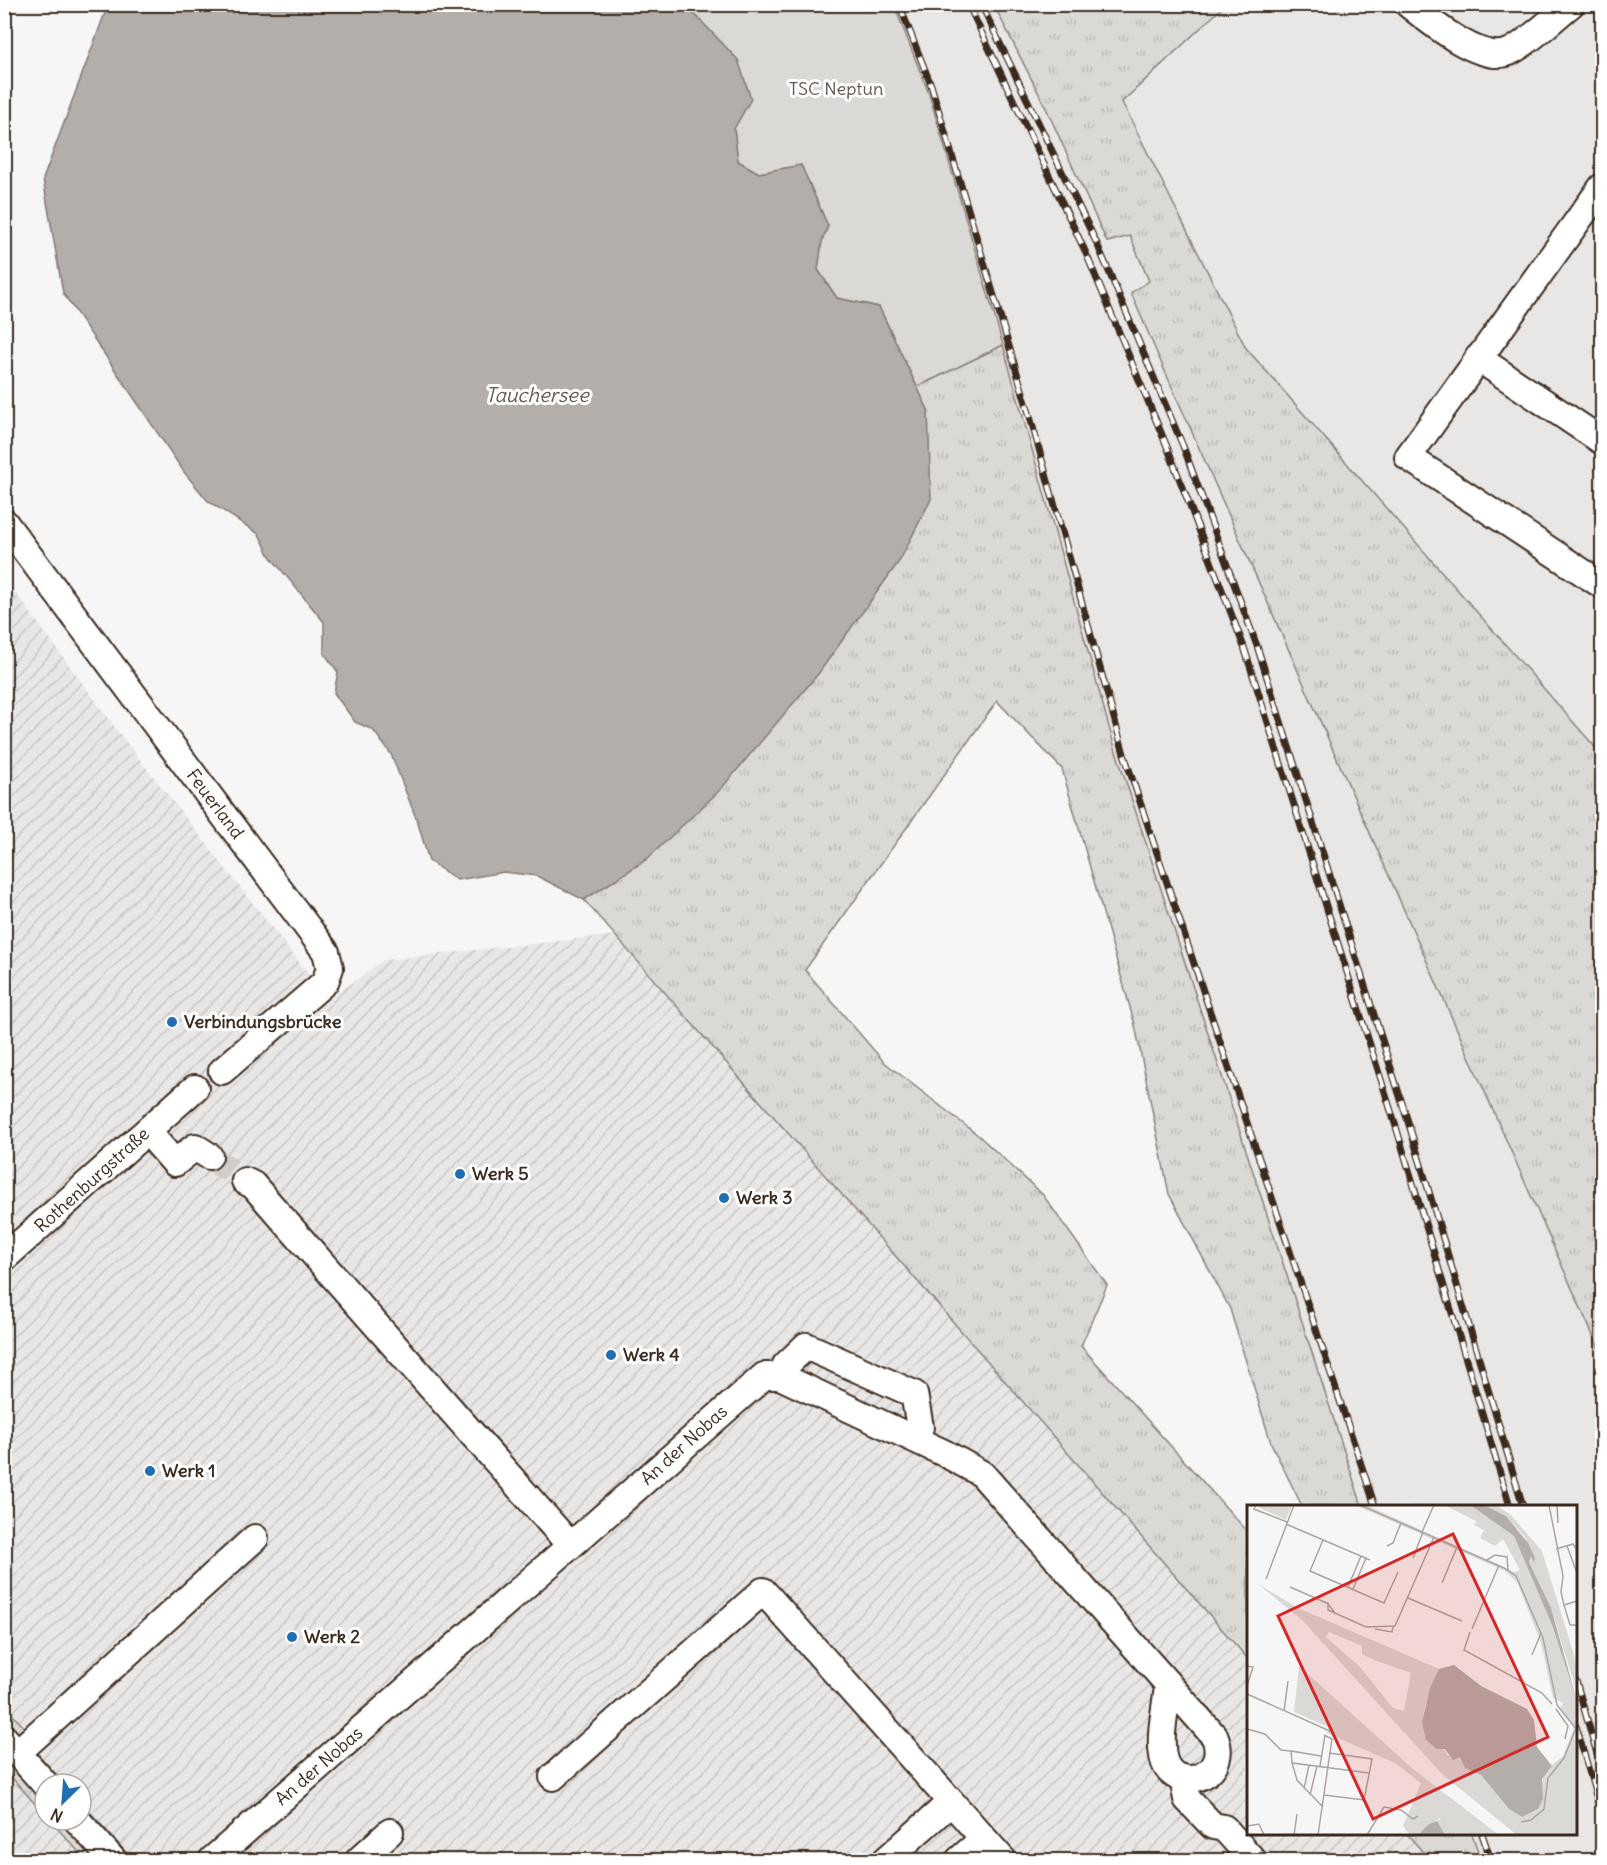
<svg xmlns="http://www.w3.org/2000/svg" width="1607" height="1865" font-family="Delius,sans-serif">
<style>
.built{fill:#e9e7e6}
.industrial{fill:url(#industrial-furrows)}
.grass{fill:url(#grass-tufts);stroke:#8b827a;stroke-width:1.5}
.garden{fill:#dbd9d6;stroke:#8b827a;stroke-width:1.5}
.water{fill:#b4aeaa;stroke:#847972;stroke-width:1.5}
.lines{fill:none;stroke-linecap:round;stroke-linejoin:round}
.minor-tunnel{stroke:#d1cdcb;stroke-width:26;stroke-dasharray:26 13;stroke-linecap:butt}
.minor-casing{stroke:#3b2a1e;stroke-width:30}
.minor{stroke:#fff;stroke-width:26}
.rail-casing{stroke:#3b2a1e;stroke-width:7}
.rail{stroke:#fff;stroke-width:4.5;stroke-dasharray:14;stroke-linecap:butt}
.poi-dot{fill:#1f6fb2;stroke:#fff;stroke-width:2}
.labels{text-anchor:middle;stroke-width:6;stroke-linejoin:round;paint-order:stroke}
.park-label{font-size:18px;fill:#63564c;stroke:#fff}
.street-label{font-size:18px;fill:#3b2a1e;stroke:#fff}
.poi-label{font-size:18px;font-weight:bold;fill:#3b2a1e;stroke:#fff;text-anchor:start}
.water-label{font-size:20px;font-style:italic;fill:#65584f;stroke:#fff}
.inset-road{fill:none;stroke:#aca4a0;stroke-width:1.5}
.view{fill:#d62828;fill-opacity:0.15;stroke:#d62828;stroke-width:3}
.inset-edge{fill:none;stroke:#3b2a1e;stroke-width:3}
</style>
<defs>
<pattern id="industrial-furrows" width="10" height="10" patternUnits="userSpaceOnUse" patternTransform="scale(1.5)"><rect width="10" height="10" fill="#e9e7e6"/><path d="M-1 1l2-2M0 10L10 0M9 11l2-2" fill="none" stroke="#c9c6c5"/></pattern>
<pattern id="grass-tufts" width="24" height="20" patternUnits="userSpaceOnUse" patternTransform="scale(1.5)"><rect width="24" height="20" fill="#dbd9d6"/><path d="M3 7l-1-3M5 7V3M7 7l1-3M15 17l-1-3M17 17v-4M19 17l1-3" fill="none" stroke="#bdbab7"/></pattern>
</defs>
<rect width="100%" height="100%" fill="#f7f6f6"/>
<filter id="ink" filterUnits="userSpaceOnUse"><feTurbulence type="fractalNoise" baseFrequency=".0167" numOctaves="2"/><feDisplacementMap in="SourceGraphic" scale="12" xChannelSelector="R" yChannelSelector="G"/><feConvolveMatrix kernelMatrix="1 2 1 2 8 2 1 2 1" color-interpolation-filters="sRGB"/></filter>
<g filter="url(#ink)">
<!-- built -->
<g class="built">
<polygon points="894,5 994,5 1046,108 1107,242 1130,236 1149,281 1156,351 1602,1356 1602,1860 1481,1860 1472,1834 1576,1834 1576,1506 1362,1506 1114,745 1003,345 929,94"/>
<polygon points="1225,5 1602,5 1602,755 1246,348 1122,101"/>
</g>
<!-- industrial -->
<g class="industrial">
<polygon points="4,577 123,738 329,1000 383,960 614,935 1248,1659 1248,1834 1407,1834 1430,1860 133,1860 81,1802 81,1784 65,1784 38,1754 23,1726 5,1706"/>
<polygon points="5,1770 45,1815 45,1820 49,1820 85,1860 5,1860"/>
</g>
<!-- grass -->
<g class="grass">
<polygon points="994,5 1225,5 1122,102 1246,348 1602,755 1602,1356 1156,351 1131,293 1149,281 1130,236 1107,242 1046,108"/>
<polygon points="1003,345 1114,745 1362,1506 1302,1506 1271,1443 1230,1309 1169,1194 1135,1025 1062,769 997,701 805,970 884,1062 979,1136 1043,1195 1107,1285 1081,1346 1248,1532 1248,1659 584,900 647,859 928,410 917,387"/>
<polygon points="4,1706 23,1726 38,1754 65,1784 45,1784 45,1815 5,1770"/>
<polygon points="81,1802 133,1860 86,1860 50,1820 81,1820"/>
<polygon points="1407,1834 1472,1834 1481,1860 1430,1860"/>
</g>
<!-- garden -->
<polygon class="garden" points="686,5 894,5 929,94 1003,345 917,387 879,307 837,298 818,270 822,241 828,226 801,165 759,173 738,161 734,129"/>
<!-- water -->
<polygon class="water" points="108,5 686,5 738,60 751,99 734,129 738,161 759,173 801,165 828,226 822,241 818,270 837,298 879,307 928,410 931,499 900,560 818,674 720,790 647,859 584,900 537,876 504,872 457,880 429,861 418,823 391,754 373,730 355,722 334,693 338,672 324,653 324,622 270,556 259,534 208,501 184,472 63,293 43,179"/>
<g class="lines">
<!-- minor-tunnel -->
<polyline class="minor-tunnel" points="209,1156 245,1181"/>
<!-- minor casing -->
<g class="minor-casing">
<g id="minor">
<path d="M1408,4C1429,21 1481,64 1509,52C1524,46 1556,16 1571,4"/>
<polyline points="1602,187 1408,457 1602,585"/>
<polyline points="1478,358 1602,441"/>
<polyline points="4,522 326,952 330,968 325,982 222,1071"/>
<polyline points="147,1131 175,1163 195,1147 209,1156"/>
<polyline points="245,1181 253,1185 570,1545"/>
<polyline points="4,1258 195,1088"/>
<polyline points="780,1376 786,1365 806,1346 914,1394 920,1427"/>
<polyline points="4,1738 45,1784"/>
<polyline points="17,1753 255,1538"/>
<polyline points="553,1777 763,1591 1003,1860"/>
<polyline points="1183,1778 1187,1799 1213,1826 1224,1828 1253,1860"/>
<polyline points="77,1820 113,1860"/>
<path d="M212,1860L764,1376H780L946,1454L982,1474L1215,1737C1231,1780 1170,1796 1163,1756C1159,1734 1166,1707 1168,1686"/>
<polyline points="359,1860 390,1832"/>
<polyline points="886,1860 951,1802"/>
<polyline points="959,1860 983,1839"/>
</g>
</g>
<!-- minor -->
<use href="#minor" class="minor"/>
<!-- rail casing -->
<g class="rail-casing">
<g id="rail">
<polyline points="899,4 931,85 1029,413 1124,754 1375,1506"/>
<polyline points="968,4 1085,251 1168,449 1244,647 1397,1130 1510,1506"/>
<polyline points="981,4 1098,246 1183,446 1257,646 1410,1128 1523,1506"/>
<polyline points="1576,1681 1602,1771"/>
<polyline points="1576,1726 1602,1816"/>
<polyline points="1482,1834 1491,1860"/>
</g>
</g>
<!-- rail -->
<use href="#rail" class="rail"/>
</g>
</g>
<!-- markers -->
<g class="poi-dot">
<circle cx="172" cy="1022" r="6"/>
<circle cx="460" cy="1174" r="6"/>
<circle cx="724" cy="1198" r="6"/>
<circle cx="611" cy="1355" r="6"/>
<circle cx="150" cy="1471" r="6"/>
<circle cx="292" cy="1637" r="6"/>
</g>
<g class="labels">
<!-- park labels -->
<g class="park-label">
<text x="836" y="95">TSC Neptun</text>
</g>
<!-- street labels -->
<g class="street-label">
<text transform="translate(215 804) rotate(53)" y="6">Feuerland</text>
<text transform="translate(92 1180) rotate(-42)" y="6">Rothenburgstraße</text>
<text transform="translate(684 1445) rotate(-42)" y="6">An der Nobas</text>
<text transform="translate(319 1766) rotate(-41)" y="6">An der Nobas</text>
</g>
<!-- poi labels -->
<g class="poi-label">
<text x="184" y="1028">Verbindungsbrücke</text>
<text x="472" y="1180">Werk 5</text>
<text x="736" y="1204">Werk 3</text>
<text x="623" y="1361">Werk 4</text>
<text x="162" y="1477">Werk 1</text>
<text x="304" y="1643">Werk 2</text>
</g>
<!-- water labels -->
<g class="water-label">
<text x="537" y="402">Tauchersee</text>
</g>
</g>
<!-- overview -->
<g transform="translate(1247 1505)">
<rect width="330" height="330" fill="#f7f6f6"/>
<path d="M14,0H45L39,15L13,3ZM108,0H119L267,67L273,65L256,34L248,41L233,33L237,25L227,20L229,16L197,0H223L267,31L305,120L330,196V330H269L265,326L275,312L291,304L297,267L316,251L327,223L313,204L316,198L306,193L294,138L270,77L258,66ZM237,0H248L263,9L295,46L330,160V188L304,103L282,57L284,51L288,53L277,31L259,11ZM11,79L51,103L192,164L178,201L175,217L182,237L174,246L56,116ZM82,127L115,141V149L127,155L164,168L157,206L146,203L113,162L79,132ZM52,161L166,264L252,330H198L190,316L194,313L175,301L164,302L174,278L148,258L80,228L81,222L47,207Z" fill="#dbd9d6" fill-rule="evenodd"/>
<path d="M175,301L194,312L171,330H163L156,321L164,302Z" fill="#dbd9d6"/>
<path d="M182,237L198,245L200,250L213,252L218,263L234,270L262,304L275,312L265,326L195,269L174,246Z" fill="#dbd9d6"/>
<path d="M223,0H237L259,11L281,38L288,53L287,58L284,51L282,57L304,103L330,196L305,120L267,31ZM207,160L234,181L280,204L287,215L290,242L305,261L295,274L296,294L291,304L275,312L262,304L234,270L218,263L213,252L206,255L198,244H190L179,235L175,217L183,183L192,164ZM190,316L198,330H171L182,319Z" fill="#b4aeaa"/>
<path class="inset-road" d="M9,0L7,4L40,17M113,0L257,63L269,71L296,133L310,200L330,225M302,0L316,71L314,87L317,100L330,96M310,0L311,18M39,19L123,55M175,27L187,0M76,35L63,66L137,98L151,67M140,41L146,38L154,18M320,41L330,68M309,44L326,39L330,45M166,53L176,27M240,55L248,50L260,52L261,65M19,74L47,0M195,78L210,42M43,82L82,99M101,82L114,51M106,84L119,53M161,93L215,116M317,100L323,120H330M88,108L81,99V105L119,122L148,121L187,32M128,124L145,127L146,122M225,124L252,60M223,127L217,145L295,188L305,199M285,150L294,128M0,161L6,162L0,181M0,189L85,227M309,204L321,221L318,234M37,206L41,176M0,224L18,229L34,245L44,246M45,258L44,246L74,251M73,261L78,230M57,284L62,260M63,290L70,261M77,290L117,295L125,254L82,248M75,301L50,275L45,258L122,268M274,317L284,315L297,304L301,273L317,253L329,223M0,321L12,319L17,330M47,330L50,309M71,330L85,234L77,230M120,330L137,302L154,305L166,314L171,311"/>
<path class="view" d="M206,29L301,232L126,314L31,111Z"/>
<rect width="330" height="330" class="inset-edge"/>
</g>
<!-- margin -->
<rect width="1607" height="1865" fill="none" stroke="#fff" stroke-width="24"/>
<rect x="12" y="12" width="1583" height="1841" fill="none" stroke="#3b2a1e" stroke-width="2" filter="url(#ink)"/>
<!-- north arrow -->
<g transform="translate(63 1802) rotate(205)"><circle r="28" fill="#ffffff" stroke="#b1aaa5" stroke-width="1.5"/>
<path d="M0-4.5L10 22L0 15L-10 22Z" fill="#1f6fb2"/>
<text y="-9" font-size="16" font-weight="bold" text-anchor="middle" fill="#3b2a1e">N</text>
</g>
</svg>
